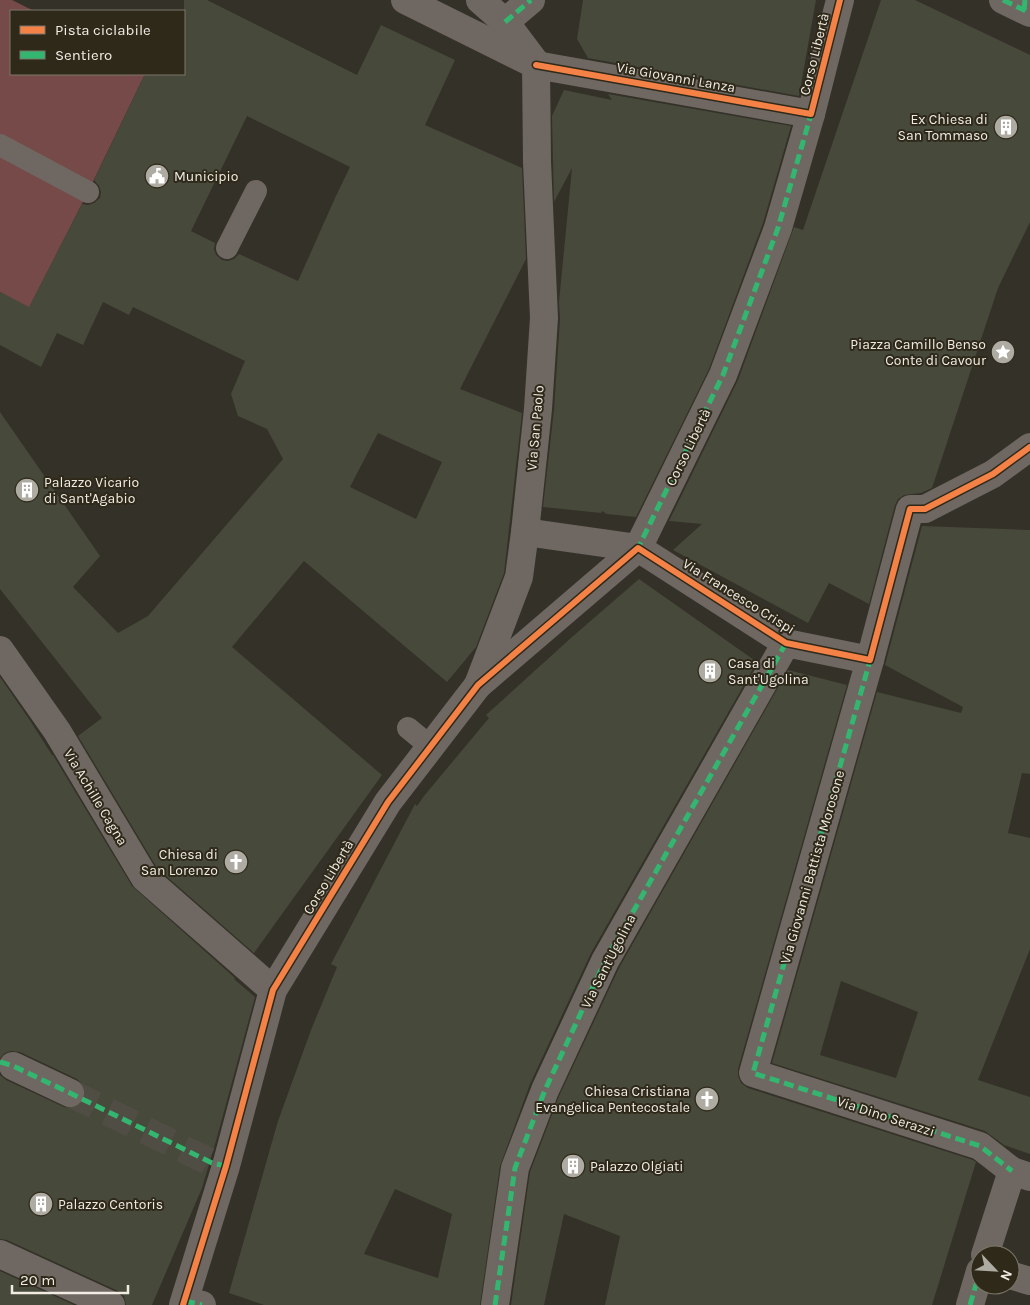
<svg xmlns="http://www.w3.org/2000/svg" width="1030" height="1305" font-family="Karla,sans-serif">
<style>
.green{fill:#754a49}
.building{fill:#47493a;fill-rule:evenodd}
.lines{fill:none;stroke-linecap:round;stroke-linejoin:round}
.pedestrian-tunnel{stroke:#504d45;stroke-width:28;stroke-dasharray:28 14;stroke-linecap:butt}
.service{stroke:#6f6761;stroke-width:22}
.pedestrian{stroke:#6f6761;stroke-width:28}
.minor{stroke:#6f6761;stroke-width:28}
.quiet{stroke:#33b770;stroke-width:5;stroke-dasharray:10 5;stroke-linecap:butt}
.cycleway-casing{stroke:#2f291a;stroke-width:9}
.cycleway{stroke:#f48246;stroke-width:6}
.labels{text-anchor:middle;stroke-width:4;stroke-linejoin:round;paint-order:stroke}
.street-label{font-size:14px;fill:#f0ece3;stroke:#2f291a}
.poi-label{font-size:14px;fill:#f0ece3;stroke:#2f291a;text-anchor:start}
</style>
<rect width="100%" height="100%" fill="#343129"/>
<!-- green -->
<polygon class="green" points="0,0 12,0 34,11 11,11 11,74 145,74 88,192 29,308 0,292"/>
<!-- building -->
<g class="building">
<path d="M184,0H207L357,75L381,25L455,60L425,125L522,168L526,259L460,389L522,413L504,573L476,647L447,682L304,561L232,647L382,775L254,953L157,868L78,736L102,718L0,589V412L100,556L73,587L118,633L148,616L283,459L267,429L238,416L231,394L245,361L133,307L129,315L103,302L83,345L57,333L41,367L0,345V292L29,307L82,204L88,205L94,203L100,198L101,192L99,186L94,180L145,74H184ZM247,116L350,167L335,198L298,281L239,254L234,259L228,261L222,260L216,255L214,249L215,243L191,231ZM378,433L442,462L416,519L350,487Z"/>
<polygon points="583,0 816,0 799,96 588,58 577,39"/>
<polygon points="881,0 915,0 1030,55 1030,222 998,288 932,488 921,493 904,495 898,499 895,505 869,604 829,583 808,623 673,550 702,524 669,521 738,380 794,227 803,230"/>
<polygon points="564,90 612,100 608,94 791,126 763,223 709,369 636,517 607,514 602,511 601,513 543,507 554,410 560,319 559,302 572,168 554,202 552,116"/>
<path d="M922,526L1030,530V774L1022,773L1008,833L1030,838V949L978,1080L1030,1097V1154L1004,1145L985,1131L772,1063L877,692L961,713L963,707L885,665ZM841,981L918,1012L896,1078L820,1055Z"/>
<path d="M639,579L757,662L591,953L530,1084L500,1166L480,1305H264L229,1293L278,1121L311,1030L337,967L331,964L415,804L417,806L424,796L489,718L486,715L572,637ZM395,1189L452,1214L438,1278L364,1254Z"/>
<polygon points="788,670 847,685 738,1069 738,1076 741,1083 748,1088 973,1160 976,1162 932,1305 605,1305 620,1236 564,1214 544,1305 511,1305 530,1172 559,1096 619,968"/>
<polygon points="0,677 29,719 52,755 53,755 132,886 235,978 234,979 255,997 216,1141 202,1188 152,1305 126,1305 124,1296 118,1291 7,1240 0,1239 0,1075 6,1080 64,1107 72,1108 79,1106 84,1099 86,1092 83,1085 77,1079 20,1052 11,1051 5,1053 0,1058"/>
<polygon points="0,1271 74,1305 0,1305"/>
</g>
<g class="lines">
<!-- pedestrian-tunnel -->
<polyline class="pedestrian-tunnel" points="70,1093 212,1163"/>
<!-- service -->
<g class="service">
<polyline points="0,145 88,192"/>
<polyline points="227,248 256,191"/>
<polyline points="408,728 431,747"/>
</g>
<!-- pedestrian -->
<g class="pedestrian">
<polyline points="1003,0 1030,13"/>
<polyline points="505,22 531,0"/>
<polyline points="536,65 811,114"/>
<polyline points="638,548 786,643 870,660"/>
<polyline points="478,685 638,548 723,375 778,228 811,114 840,0"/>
<polyline points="13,1066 70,1093"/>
<polyline points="1012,1171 980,1146 753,1073 870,660 910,509 925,509 993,474 1030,447"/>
<polyline points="185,1301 202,1305"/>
<polyline points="495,1305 515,1168 545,1090 605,961 786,643"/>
<polyline points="970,1305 980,1271"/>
</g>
<!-- minor -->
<g class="minor">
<polyline points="405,0 536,65"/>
<polyline points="480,0 505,22 535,62"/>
<polyline points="525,532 638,548"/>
<polyline points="0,650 57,731 145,878 273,990"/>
<polyline points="0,1254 111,1305"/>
<polyline points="985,1255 1012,1171 1030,1177"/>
<polyline points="1010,1275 1030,1281"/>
<polyline points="183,1305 226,1166 273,990 388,802 478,685 519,577 525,532 538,409 544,318 537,162 536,65"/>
</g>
<!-- quiet -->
<g class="quiet">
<polyline points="1003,0 1030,13"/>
<polyline points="1024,10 1025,0"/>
<polyline points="505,22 531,0"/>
<polyline points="635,550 638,548 723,375 778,228 812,111"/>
<polyline points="871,657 753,1073 980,1146 1012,1171"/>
<polyline points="0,1062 13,1066 70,1093 212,1163 226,1166"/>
<polyline points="185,1301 202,1305"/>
<polyline points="495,1305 515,1168 545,1090 605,961 786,643"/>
<polyline points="970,1305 980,1271"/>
</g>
<!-- cycleway casing -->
<g class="cycleway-casing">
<g id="cycleway">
<polyline points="536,65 811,114 840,0"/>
<polyline points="183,1305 226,1166 273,990 388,802 478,685 638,548 786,643 870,660 910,509 925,509 993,474 1030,447"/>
</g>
</g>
<!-- cycleway -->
<use href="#cycleway" class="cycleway"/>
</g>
<!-- icons -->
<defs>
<g id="building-disc" transform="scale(1.25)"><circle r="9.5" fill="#aeaba2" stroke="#2f291a"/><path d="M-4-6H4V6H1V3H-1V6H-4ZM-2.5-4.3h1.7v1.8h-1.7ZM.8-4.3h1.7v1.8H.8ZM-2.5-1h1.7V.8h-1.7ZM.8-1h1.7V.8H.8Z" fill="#fff"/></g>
<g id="civic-disc" transform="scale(1.25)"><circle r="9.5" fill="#aeaba2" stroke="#2f291a"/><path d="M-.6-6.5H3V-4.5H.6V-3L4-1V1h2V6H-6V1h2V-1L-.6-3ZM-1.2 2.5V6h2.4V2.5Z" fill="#fff"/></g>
<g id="sight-disc" transform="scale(1.25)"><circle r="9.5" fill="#aeaba2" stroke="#2f291a"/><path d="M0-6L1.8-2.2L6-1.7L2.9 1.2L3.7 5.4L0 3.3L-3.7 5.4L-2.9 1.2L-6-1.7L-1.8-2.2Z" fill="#fff"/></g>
<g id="church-disc" transform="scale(1.25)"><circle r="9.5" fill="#aeaba2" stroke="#2f291a"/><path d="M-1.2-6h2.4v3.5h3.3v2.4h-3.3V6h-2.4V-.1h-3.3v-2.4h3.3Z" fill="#fff"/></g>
</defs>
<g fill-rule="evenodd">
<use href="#building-disc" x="1006" y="127"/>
<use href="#civic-disc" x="157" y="176"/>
<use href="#sight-disc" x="1003" y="352"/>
<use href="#building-disc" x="27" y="490"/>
<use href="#building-disc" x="710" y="671"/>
<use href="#church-disc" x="236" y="862"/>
<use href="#church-disc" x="707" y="1099"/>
<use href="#building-disc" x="573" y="1166"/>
<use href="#building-disc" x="41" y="1204"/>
</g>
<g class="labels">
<!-- street labels -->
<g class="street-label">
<text transform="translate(814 54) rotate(-76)" y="5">Corso Libertà</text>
<text transform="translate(676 77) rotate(10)" y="5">Via Giovanni Lanza</text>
<text transform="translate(535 428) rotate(-85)" y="5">Via San Paolo</text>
<text transform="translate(688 447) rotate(-64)" y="5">Corso Libertà</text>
<text transform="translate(739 596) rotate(32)" y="5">Via Francesco Crispi</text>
<text transform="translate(96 797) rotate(59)" y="5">Via Achille Cagna</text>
<text transform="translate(812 867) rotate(-74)" y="5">Via Giovanni Battista Morosone</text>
<text transform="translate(328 877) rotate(-59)" y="5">Corso Libertà</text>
<text transform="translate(608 961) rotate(-63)" y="5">Via Sant'Ugolina</text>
<text transform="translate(886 1116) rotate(18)" y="5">Via Dino Serazzi</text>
</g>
<!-- poi labels -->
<g class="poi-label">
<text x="988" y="124" text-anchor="end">Ex Chiesa di<tspan x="988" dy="16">San Tommaso</tspan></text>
<text x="174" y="181">Municipio</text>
<text x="986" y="349" text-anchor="end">Piazza Camillo Benso<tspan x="986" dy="16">Conte di Cavour</tspan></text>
<text x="44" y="487">Palazzo Vicario<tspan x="44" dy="16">di Sant'Agabio</tspan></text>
<text x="728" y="668">Casa di<tspan x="728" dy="16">Sant'Ugolina</tspan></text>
<text x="218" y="859" text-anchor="end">Chiesa di<tspan x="218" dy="16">San Lorenzo</tspan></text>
<text x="690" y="1096" text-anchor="end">Chiesa Cristiana<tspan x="690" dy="16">Evangelica Pentecostale</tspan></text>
<text x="590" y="1171">Palazzo Olgiati</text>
<text x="58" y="1209">Palazzo Centoris</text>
</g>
</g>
<!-- legend -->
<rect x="10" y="10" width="175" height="65" fill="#2f291a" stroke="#7c776a"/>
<rect x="20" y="26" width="25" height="8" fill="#f48246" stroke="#7c776a"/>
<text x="55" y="35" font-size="15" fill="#f0ece3">Pista ciclabile</text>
<rect x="20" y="51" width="25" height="8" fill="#33b770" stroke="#7c776a"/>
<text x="55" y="60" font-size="15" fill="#f0ece3">Sentiero</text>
<!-- north arrow -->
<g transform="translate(995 1270) rotate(115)"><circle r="24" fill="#2f291a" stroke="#7c776a"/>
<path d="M0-4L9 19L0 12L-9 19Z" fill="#aeaba2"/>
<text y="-8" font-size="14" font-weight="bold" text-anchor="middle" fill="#f0ece3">N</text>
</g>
<!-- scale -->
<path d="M12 1285v8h116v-8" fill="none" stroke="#f0ece3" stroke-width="2.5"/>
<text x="20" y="1285" font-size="15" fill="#f0ece3" stroke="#2f291a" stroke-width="4" paint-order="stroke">20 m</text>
</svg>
